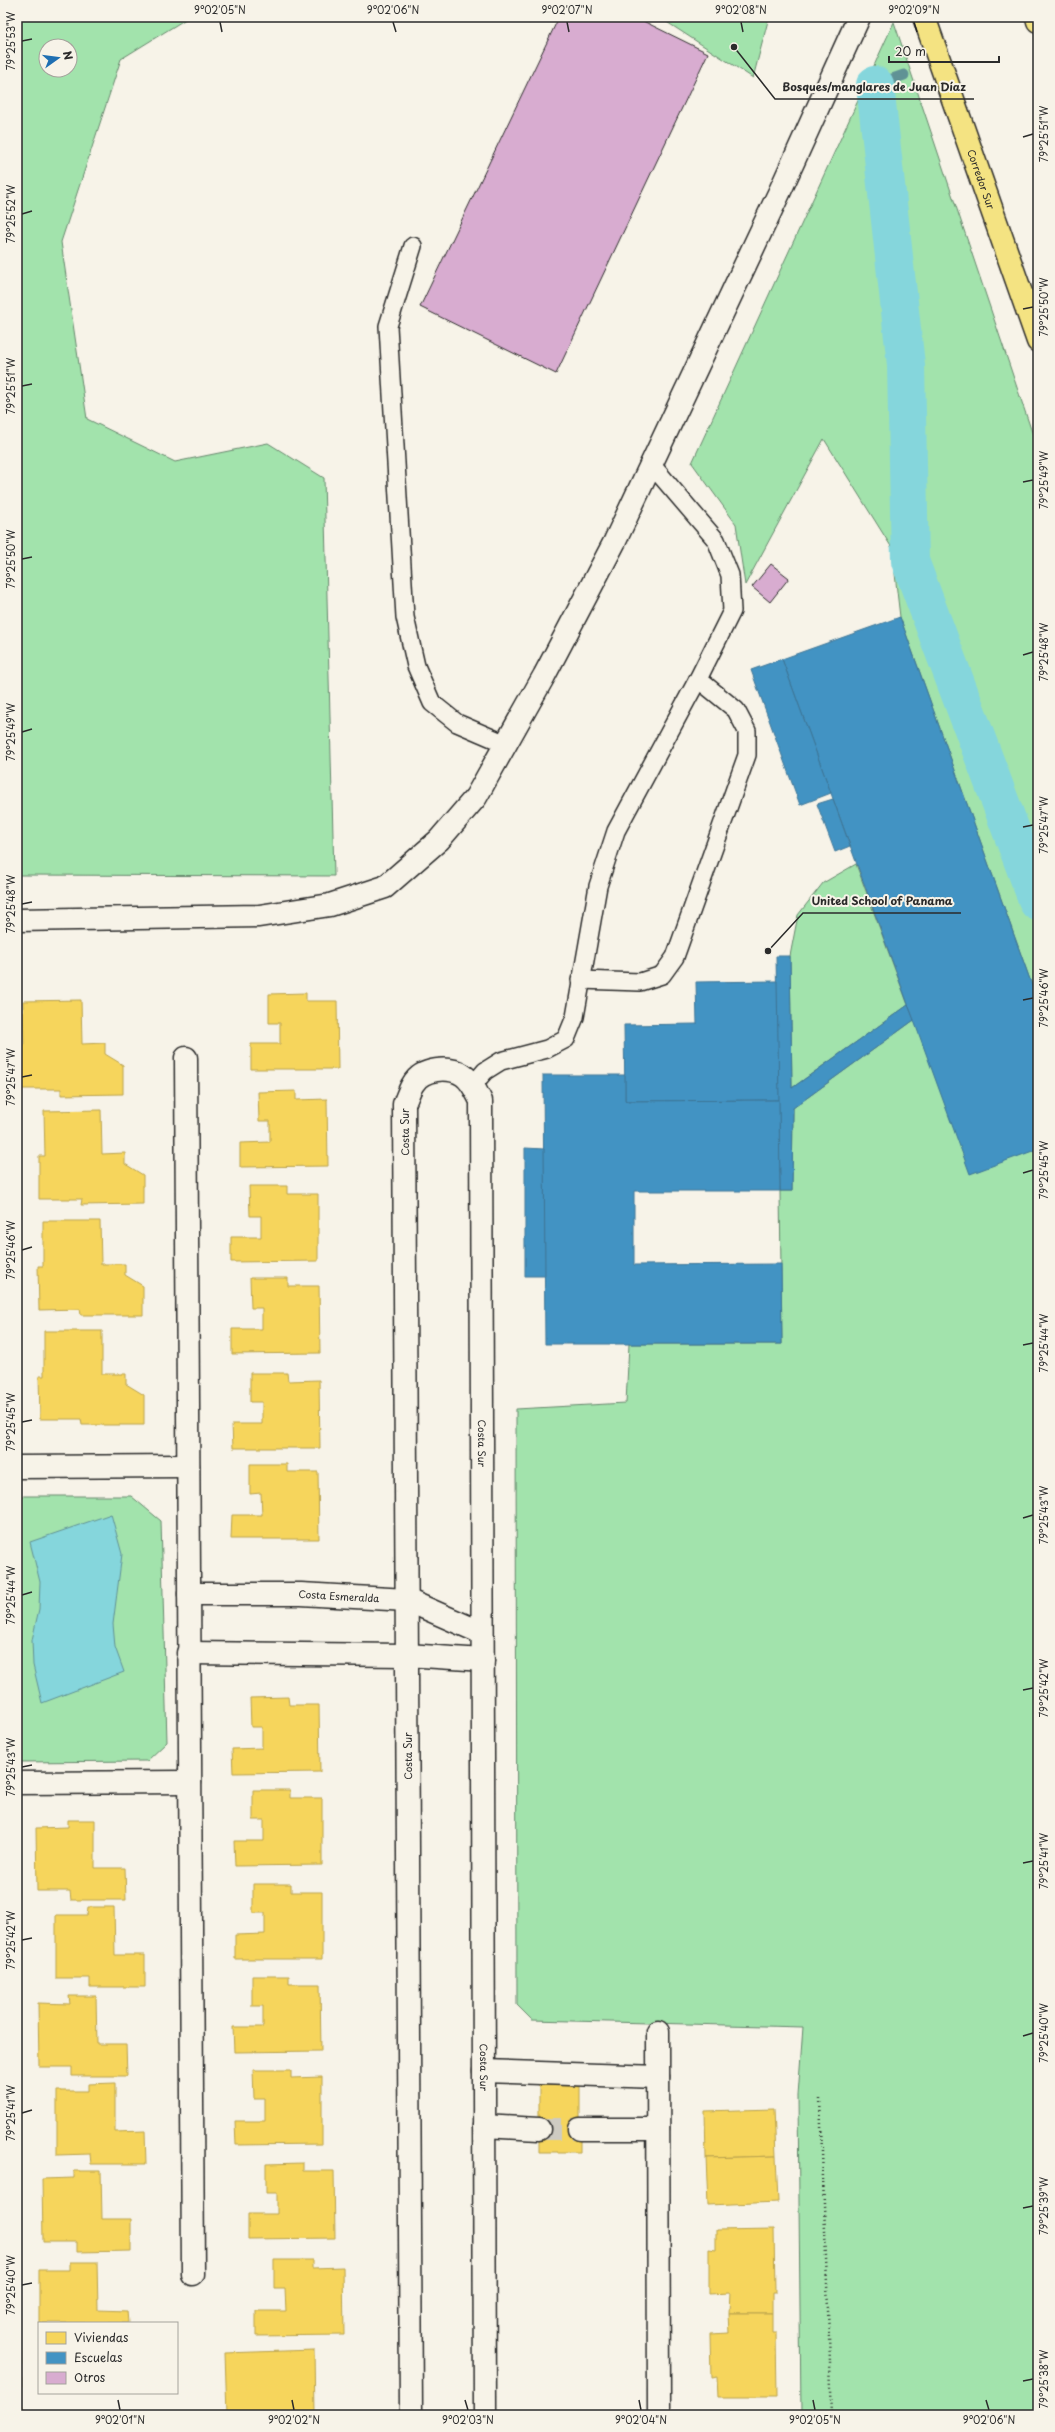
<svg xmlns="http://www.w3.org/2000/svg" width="1055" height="2432" font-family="'Playpen Sans',sans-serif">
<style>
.green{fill:#a2e3ac;stroke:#66876c;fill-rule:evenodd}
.water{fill:#85d6dc;stroke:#619295}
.homes{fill:#f6d55c;stroke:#b9a24d}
.schools{fill:#4393c3;stroke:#3c7495}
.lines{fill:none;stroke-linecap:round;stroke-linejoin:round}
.stream{stroke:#619295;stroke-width:11}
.canal{stroke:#85d6dc;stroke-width:38}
.building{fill:#d8acd0;stroke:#2b2b2b}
.street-tunnel{stroke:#cecbc2;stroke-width:22;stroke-dasharray:22 11;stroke-linecap:butt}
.lane-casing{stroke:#2b2b2b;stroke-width:20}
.street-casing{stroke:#2b2b2b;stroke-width:25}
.secondary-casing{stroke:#2b2b2b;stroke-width:25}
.highway-casing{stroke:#2b2b2b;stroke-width:25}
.path{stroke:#2b2b2b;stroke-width:2.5;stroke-dasharray:1 3;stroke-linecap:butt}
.lane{stroke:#f7f3e8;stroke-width:17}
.street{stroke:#f7f3e8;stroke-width:22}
.secondary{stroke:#f7f3e8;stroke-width:22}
.highway{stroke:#f4e382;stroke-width:22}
.ticks{fill:none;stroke:#2b2b2b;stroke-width:1.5}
.labels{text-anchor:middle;stroke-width:4;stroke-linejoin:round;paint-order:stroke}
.street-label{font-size:10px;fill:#2b2b2b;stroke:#f7f3e8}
.leader{fill:none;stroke:#2b2b2b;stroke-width:1.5}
.callout-dot{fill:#2b2b2b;stroke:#f7f3e8;stroke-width:1.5}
.callout-label{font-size:11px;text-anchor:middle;font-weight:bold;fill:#2b2b2b;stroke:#f7f3e8;stroke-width:4;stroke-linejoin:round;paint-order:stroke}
.neatline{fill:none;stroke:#2b2b2b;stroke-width:1.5}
.ticks-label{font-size:10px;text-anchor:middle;fill:#2b2b2b}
</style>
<rect width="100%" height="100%" fill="#f7f3e8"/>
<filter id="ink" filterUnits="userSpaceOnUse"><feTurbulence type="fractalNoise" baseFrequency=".025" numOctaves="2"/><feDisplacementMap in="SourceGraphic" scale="8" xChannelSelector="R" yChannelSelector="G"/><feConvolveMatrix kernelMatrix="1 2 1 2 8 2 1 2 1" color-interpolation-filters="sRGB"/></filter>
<g filter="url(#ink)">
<!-- green -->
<g class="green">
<path d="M17,17H189L121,59L61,242L87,419L175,462L268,443L324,478L334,876L17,875ZM46,46H70V70H46Z"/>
<polygon points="510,17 539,17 529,23"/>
<polygon points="659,17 769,17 753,78"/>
<polygon points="894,22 1038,450 1038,1002 900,617 892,548 824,439 745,585 736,524 692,463"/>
<polygon points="856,864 908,1005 792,1088 790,956 798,915 823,883"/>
<polygon points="914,1020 1038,1149 1038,2415 801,2415 798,2095 803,2027 532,2020 517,2005 516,1409 626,1403 629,1344 782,1344 780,1191 792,1191 793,1108"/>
<polygon points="17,1496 131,1496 161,1521 167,1742 147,1761 17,1762"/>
</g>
<!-- water -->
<polygon class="water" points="111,1514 122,1554 113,1624 115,1647 124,1672 42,1703 33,1665 32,1640 39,1609 40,1582 30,1542"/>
<!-- homes -->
<g class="homes">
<polygon points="306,993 306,1001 337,1001 338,1069 251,1069 251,1044 280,1044 280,1023 269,1023 269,994"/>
<polygon points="81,1000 82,1044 105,1043 105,1054 123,1065 123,1094 61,1095 61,1089 19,1089 18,1046 24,1046 23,1001"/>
<polygon points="296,1091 296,1100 327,1099 328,1166 240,1167 240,1143 270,1142 270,1121 259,1121 258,1092"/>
<polygon points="101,1110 102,1154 125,1153 125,1164 143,1175 143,1204 81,1205 82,1199 39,1199 39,1156 45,1156 44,1111"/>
<polygon points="249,1186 287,1186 287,1194 318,1194 318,1261 231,1262 231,1237 261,1237 261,1216 250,1216"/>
<polygon points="43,1221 100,1221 101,1264 125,1264 125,1275 143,1286 143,1315 81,1315 80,1309 39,1310 38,1266 43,1266"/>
<polygon points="250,1278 288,1278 288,1286 319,1286 320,1353 232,1354 232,1329 262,1329 262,1308 251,1308"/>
<polygon points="44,1331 102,1331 102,1374 126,1374 126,1384 144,1395 144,1425 82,1425 81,1419 40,1419 39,1376 44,1376"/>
<polygon points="250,1373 287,1373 288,1381 319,1380 320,1448 233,1448 232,1424 262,1424 262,1402 250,1402"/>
<polygon points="250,1464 287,1464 287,1472 318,1472 319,1539 231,1539 232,1515 262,1515 261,1493 250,1494"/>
<polygon points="288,1697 289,1705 319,1705 320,1772 233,1773 232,1749 262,1748 262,1727 251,1727 250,1698"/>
<polygon points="253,1790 290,1790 290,1798 322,1798 322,1865 235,1866 234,1841 264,1841 264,1820 253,1820"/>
<polygon points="68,1820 95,1820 95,1868 125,1868 126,1900 71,1900 70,1891 37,1891 36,1828 68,1827"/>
<polygon points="253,1884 291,1884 291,1892 322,1892 322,1959 235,1959 235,1935 265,1934 265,1913 253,1913"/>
<polygon points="88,1907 114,1907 115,1955 145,1955 145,1987 90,1987 90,1978 56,1978 56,1915 87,1915"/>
<polygon points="252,1976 289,1976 289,1984 320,1984 321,2051 234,2052 233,2027 263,2027 263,2006 252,2006"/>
<polygon points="69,1996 96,1996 97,2044 126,2044 127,2076 72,2076 72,2067 39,2067 38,2003 70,2004"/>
<polygon points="253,2070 291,2070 291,2078 322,2077 322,2144 236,2145 235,2121 265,2121 265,2099 254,2099"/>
<polygon points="115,2083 115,2132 145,2131 146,2164 91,2164 90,2154 57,2155 57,2091 88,2091 88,2084"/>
<polygon points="539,2085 580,2086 580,2152 539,2152"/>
<polygon points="774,2109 776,2156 706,2158 705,2111"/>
<polygon points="776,2156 778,2202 708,2205 706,2158"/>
<polygon points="303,2163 303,2171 334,2171 335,2238 248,2239 248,2214 277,2214 277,2193 266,2193 266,2164"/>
<polygon points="74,2171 101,2171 102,2219 131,2219 131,2251 77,2252 77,2242 43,2242 42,2179 74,2178"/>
<polygon points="774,2229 775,2293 772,2293 772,2313 729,2313 730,2293 709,2294 709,2249 716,2250 716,2230"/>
<polygon points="274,2260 312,2260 312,2268 343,2267 344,2335 256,2336 256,2311 286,2311 285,2289 274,2289"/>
<polygon points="70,2262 97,2262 98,2310 127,2311 128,2323 39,2323 39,2270 70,2270"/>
<polygon points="729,2313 772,2313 772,2333 776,2333 777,2397 718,2397 717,2377 711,2378 710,2334 730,2333"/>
<polygon points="314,2350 315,2415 227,2415 225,2353"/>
<polygon points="17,2352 21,2352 22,2415 17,2415"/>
</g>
<!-- schools -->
<g class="schools">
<polygon points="900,617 1038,1002 1038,1149 970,1174 782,659"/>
<polygon points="782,659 831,793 800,805 751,670"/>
<polygon points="833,799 850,846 835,852 817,804"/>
<polygon points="776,956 790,956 792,1088 908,1005 914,1020 793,1108 792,1191 780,1191"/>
<polygon points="777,981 779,1100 625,1101 624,1025 697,1024 696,982"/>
<polygon points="543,1075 625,1075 625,1101 779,1100 780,1191 634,1191 634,1265 781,1264 782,1344 545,1344"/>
<polygon points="525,1148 544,1149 545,1276 525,1276"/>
</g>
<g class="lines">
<!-- stream -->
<polyline class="stream" points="875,85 904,75"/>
<!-- canal -->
<polyline class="canal" points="875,85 906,365 910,561 1038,902"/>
</g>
<!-- building -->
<g class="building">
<polygon points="559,17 635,17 708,53 556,374 420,307"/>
<polygon points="771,564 789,578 770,602 752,587"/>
</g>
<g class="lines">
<!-- street-tunnel -->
<polyline class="street-tunnel" points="539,2129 580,2129"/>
<!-- lane casing -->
<g class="lane-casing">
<g id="lane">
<polyline points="413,246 388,326 405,617 416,666 432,703 457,723 506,744"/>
<polyline points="580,980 640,982 662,975 675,957 747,755 747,731 736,710 698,679"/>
<polyline points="473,1085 485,1071 501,1061 547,1049 566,1039 575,1017 598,886 616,831 698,679 732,611 730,575 716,540 651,464"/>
</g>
</g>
<!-- street casing -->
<g class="street-casing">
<g id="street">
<polyline points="17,920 259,916 330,905 385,887 439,840 476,797 544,676 615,541 780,191 859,17"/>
<polyline points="186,1058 193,2274"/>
<polyline points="17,1467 188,1466"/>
<path id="s1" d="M189,1594H301L407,1600L482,1633"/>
<polyline points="188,1653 407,1655 483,1660"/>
<polyline points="17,1783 190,1782"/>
<polyline points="658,2032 659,2415"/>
<polyline points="484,2071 658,2077"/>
<polyline points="484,2126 539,2129"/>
<polyline points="580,2129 658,2129"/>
</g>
</g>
<!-- secondary casing -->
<g class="secondary-casing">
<g id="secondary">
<path id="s2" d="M411,2415L404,1104C407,1098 409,1090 413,1084C422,1068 449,1066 463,1075C472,1081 476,1092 481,1101L485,2415"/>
</g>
</g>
<!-- highway casing -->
<g class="highway-casing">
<g id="highway">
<path id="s3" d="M924,17L1038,341"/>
<polyline points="1037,17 1038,21"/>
</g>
</g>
<!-- path -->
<polyline class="path" points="820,2099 832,2415"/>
<!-- lane -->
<use href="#lane" class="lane"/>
<!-- street -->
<use href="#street" class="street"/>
<!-- secondary -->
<use href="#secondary" class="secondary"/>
<!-- highway -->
<use href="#highway" class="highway"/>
</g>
</g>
<!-- ticks -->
<path class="ticks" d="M220,22L222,32M393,22L396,32M567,22L569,32M741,22L743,32M914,22L917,32M22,41L32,39M1023,137L1033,134M22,214L32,211M1023,309L1033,307M22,386L32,384M1023,482L1033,480M22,559L32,557M1023,655L1033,652M22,732L32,729M1023,827L1033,825M22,904L32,902M1023,1000L1033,998M22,1077L32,1075M1023,1173L1033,1170M22,1250L32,1247M1023,1345L1033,1343M22,1422L32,1420M1023,1518L1033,1515M22,1595L32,1592M1023,1690L1033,1688M22,1767L32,1765M1023,1863L1033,1861M22,1940L32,1938M1023,2036L1033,2033M22,2113L32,2110M1023,2208L1033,2206M22,2285L32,2283M1023,2381L1033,2379M118,2400L120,2410M292,2400L294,2410M465,2400L468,2410M639,2400L641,2410M813,2400L815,2410M986,2400L989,2410"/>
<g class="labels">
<!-- street labels -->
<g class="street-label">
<text dy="4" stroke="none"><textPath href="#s3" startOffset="172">Corredor Sur</textPath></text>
<text transform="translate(405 1132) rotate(-90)" y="4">Costa Sur</text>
<text dy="4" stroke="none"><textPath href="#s2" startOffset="1763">Costa Sur</textPath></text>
<text dy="4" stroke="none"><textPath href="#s1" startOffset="150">Costa Esmeralda</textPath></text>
<text transform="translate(408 1756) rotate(-90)" y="4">Costa Sur</text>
<text dy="4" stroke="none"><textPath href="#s2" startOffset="2387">Costa Sur</textPath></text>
</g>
</g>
<!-- callouts -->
<path class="leader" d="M734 47L775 99H974M768 951L803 913H961"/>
<g class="callout-dot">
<circle cx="734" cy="47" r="4"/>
<circle cx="768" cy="951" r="4"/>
</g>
<g class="callout-label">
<text x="874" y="91">Bosques/manglares de Juan Díaz</text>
<text x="882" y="905">United School of Panama</text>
</g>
<!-- margin -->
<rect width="1055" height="2432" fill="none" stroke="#f7f3e8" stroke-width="44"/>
<!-- legend -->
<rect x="38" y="2322" width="140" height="72" fill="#f7f3e8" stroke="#a5a39c"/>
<rect x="46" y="2332" width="20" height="12" fill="#f6d55c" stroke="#a5a39c"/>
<text x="74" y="2342" font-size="12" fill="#2b2b2b">Viviendas</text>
<rect x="46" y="2352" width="20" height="12" fill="#4393c3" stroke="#a5a39c"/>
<text x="74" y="2362" font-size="12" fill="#2b2b2b">Escuelas</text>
<rect x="46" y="2372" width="20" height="12" fill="#d8acd0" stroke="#a5a39c"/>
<text x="74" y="2382" font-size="12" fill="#2b2b2b">Otros</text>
<!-- north arrow -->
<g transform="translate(58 58) rotate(76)"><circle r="19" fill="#f7f3e8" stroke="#a5a39c"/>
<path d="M0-3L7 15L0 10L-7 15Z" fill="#1f6fb2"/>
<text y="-6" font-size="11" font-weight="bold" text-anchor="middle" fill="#2b2b2b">N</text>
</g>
<!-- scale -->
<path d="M889 56v6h110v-6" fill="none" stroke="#2b2b2b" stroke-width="2"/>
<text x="895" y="56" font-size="12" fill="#2b2b2b" stroke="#f7f3e8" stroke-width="3" paint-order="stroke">20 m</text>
<rect x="22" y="22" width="1011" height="2388" class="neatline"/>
<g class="ticks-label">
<text x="220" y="14">9°02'05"N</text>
<text x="393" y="14">9°02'06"N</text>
<text x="567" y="14">9°02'07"N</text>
<text x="741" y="14">9°02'08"N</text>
<text x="914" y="14">9°02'09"N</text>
<text transform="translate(11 41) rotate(-90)" y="4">79°25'53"W</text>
<text transform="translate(1044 134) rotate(-90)" y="4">79°25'51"W</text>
<text transform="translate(11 214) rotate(-90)" y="4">79°25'52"W</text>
<text transform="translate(1044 307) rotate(-90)" y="4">79°25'50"W</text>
<text transform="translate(11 386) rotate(-90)" y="4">79°25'51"W</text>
<text transform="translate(1044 480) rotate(-90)" y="4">79°25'49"W</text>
<text transform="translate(11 559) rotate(-90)" y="4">79°25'50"W</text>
<text transform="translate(1044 652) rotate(-90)" y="4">79°25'48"W</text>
<text transform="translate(11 732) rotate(-90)" y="4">79°25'49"W</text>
<text transform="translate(1044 825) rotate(-90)" y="4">79°25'47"W</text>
<text transform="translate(11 904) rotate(-90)" y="4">79°25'48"W</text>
<text transform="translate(1044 998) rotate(-90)" y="4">79°25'46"W</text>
<text transform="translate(11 1077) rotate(-90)" y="4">79°25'47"W</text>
<text transform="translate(1044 1170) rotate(-90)" y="4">79°25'45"W</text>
<text transform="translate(11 1250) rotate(-90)" y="4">79°25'46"W</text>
<text transform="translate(1044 1343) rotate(-90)" y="4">79°25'44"W</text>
<text transform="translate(11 1422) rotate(-90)" y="4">79°25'45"W</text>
<text transform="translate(1044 1515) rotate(-90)" y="4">79°25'43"W</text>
<text transform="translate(11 1595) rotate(-90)" y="4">79°25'44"W</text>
<text transform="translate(1044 1688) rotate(-90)" y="4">79°25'42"W</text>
<text transform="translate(11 1767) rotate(-90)" y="4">79°25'43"W</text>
<text transform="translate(1044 1861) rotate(-90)" y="4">79°25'41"W</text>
<text transform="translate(11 1940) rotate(-90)" y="4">79°25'42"W</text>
<text transform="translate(1044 2033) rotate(-90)" y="4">79°25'40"W</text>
<text transform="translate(11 2113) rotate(-90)" y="4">79°25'41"W</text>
<text transform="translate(1044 2206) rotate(-90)" y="4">79°25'39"W</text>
<text transform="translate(11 2285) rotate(-90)" y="4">79°25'40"W</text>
<text transform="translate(1044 2379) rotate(-90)" y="4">79°25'38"W</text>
<text x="120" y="2424">9°02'01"N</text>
<text x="294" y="2424">9°02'02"N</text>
<text x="468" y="2424">9°02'03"N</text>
<text x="641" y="2424">9°02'04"N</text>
<text x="815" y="2424">9°02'05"N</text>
<text x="989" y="2424">9°02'06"N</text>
</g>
</svg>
